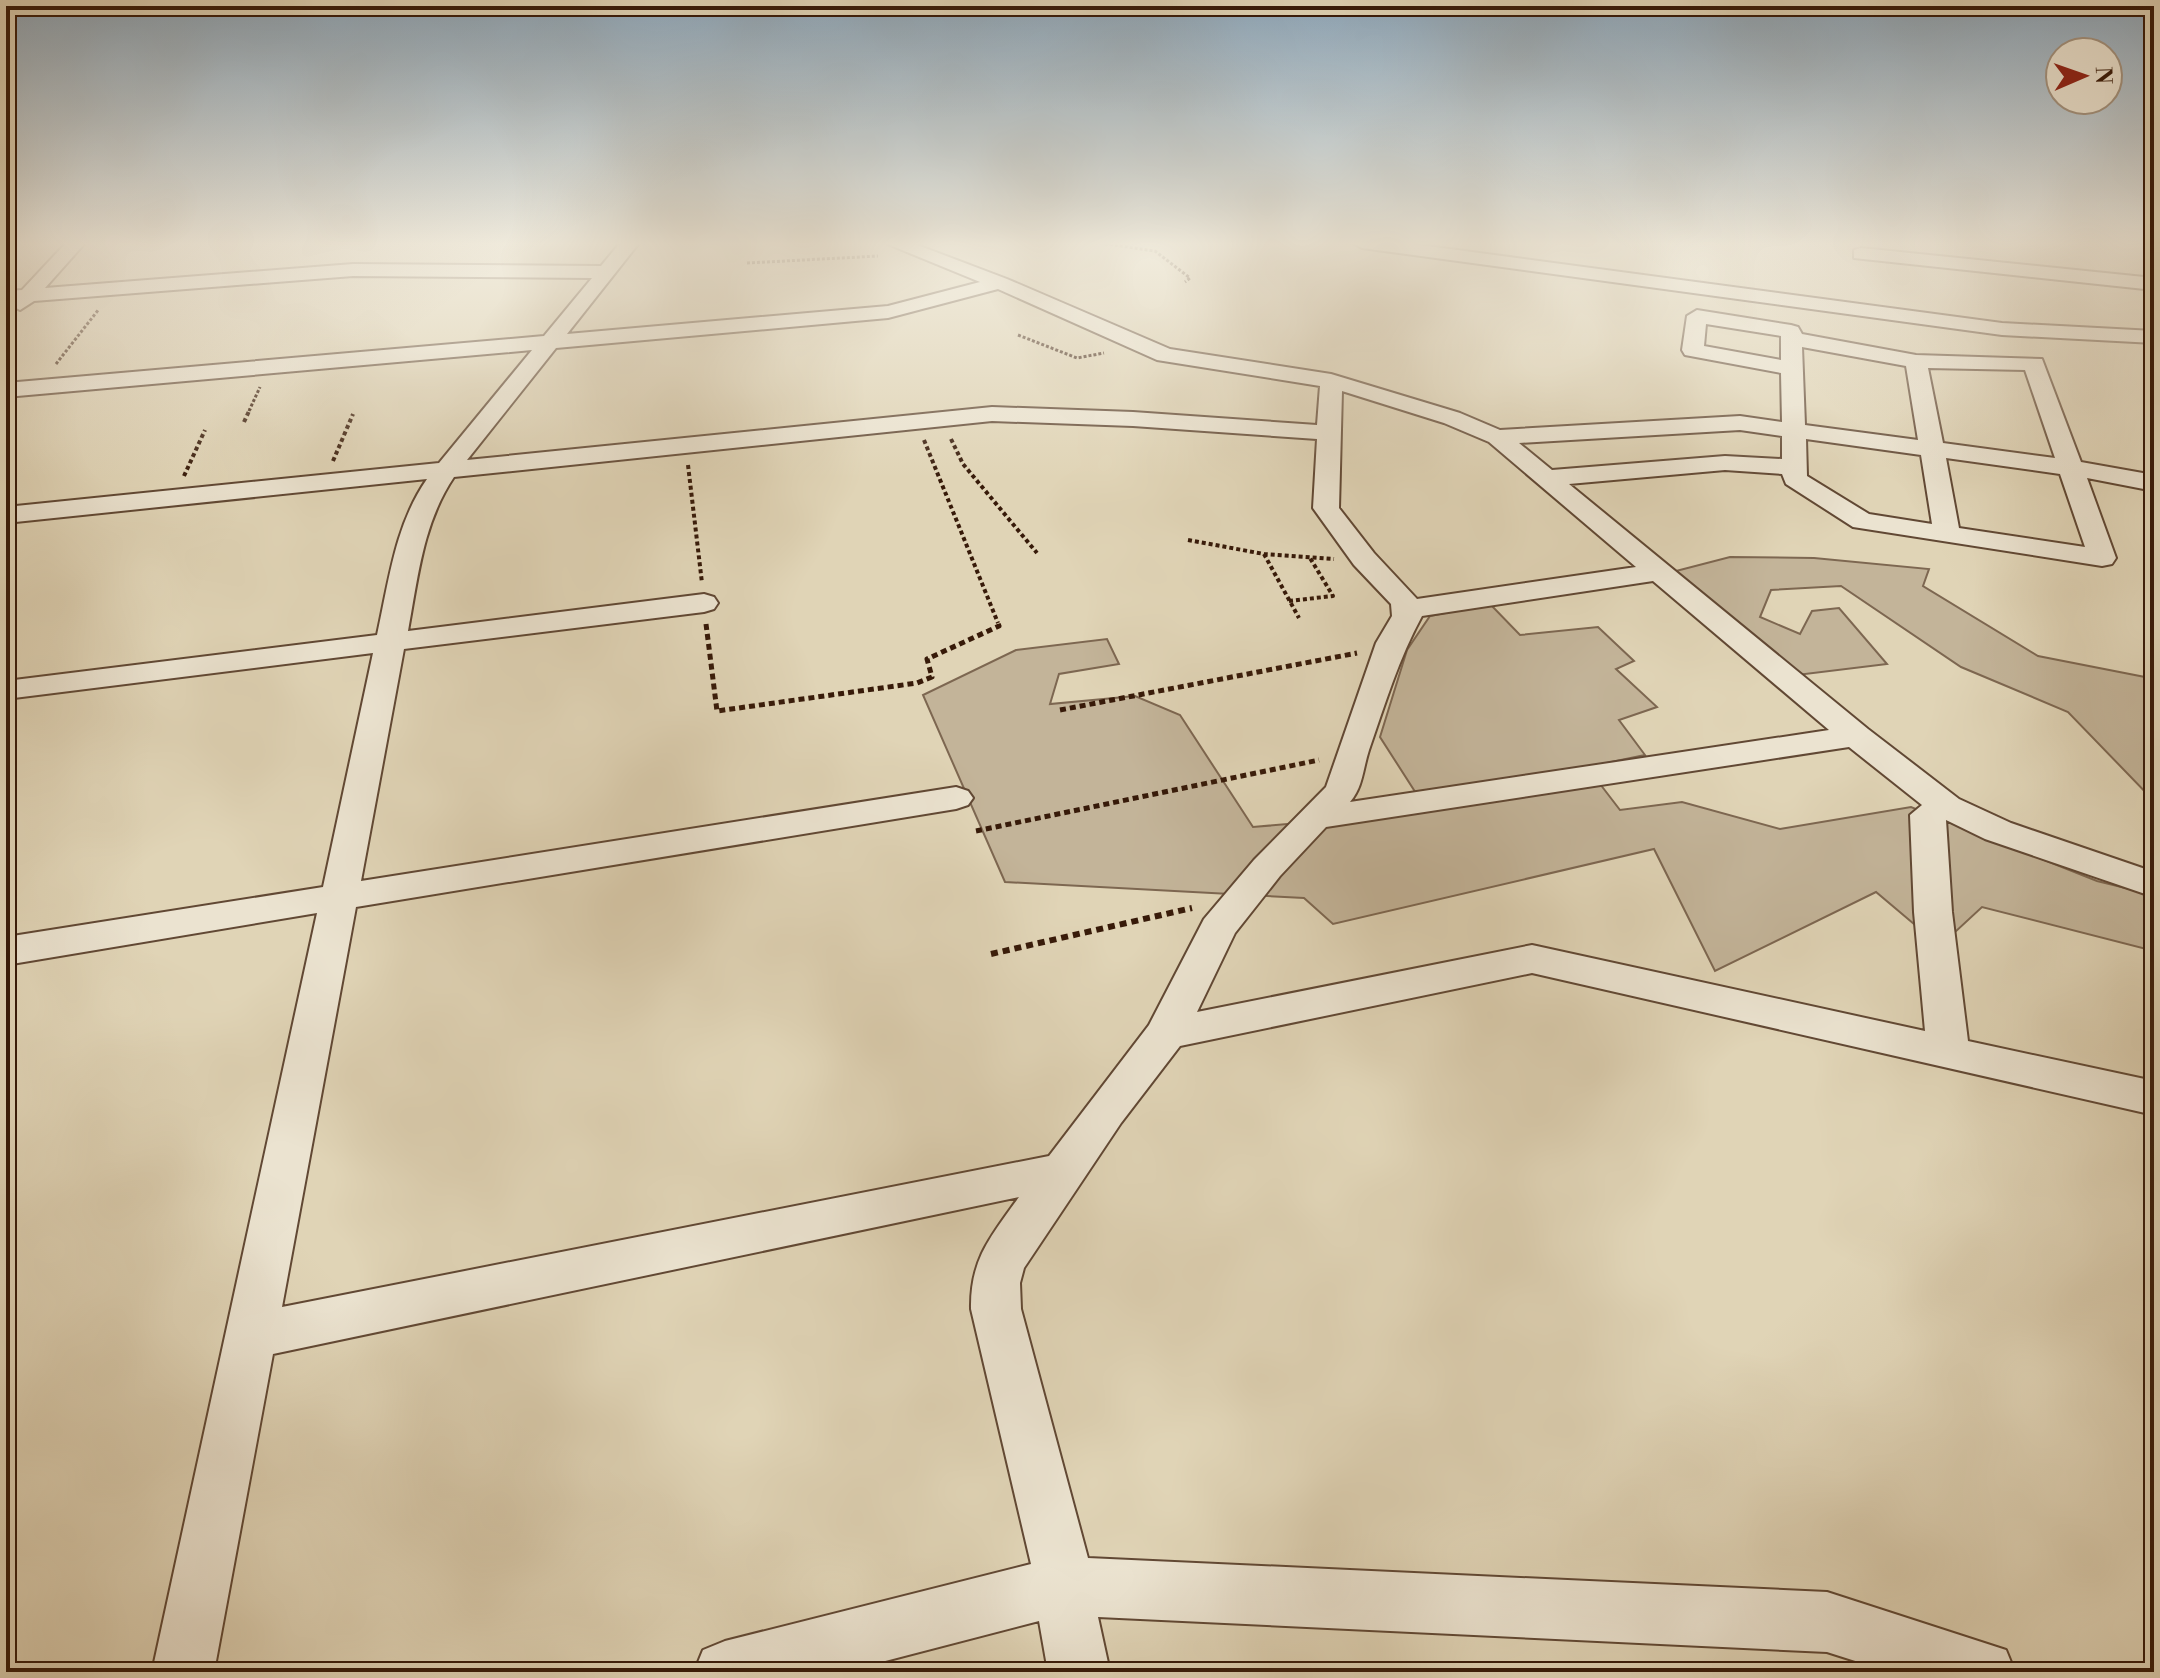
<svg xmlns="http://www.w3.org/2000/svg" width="2160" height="1678" font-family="'Libre Bodoni',serif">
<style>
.green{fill:#c3b499;stroke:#7d6751;stroke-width:2}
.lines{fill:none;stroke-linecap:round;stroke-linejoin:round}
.minor-casing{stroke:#614834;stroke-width:4}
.path-far3{stroke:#371a09;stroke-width:3;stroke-dasharray:3 2;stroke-linecap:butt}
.path-far2{stroke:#371a09;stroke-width:4;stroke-dasharray:4 3;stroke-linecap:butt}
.path-far1{stroke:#371a09;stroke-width:5;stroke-dasharray:6 4;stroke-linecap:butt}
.path{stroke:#371a09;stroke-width:6;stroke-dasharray:7 5;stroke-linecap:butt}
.minor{fill:#ebe3d0;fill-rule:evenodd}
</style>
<rect width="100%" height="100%" fill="#e0d4b6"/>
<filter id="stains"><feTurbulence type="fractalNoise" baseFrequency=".0025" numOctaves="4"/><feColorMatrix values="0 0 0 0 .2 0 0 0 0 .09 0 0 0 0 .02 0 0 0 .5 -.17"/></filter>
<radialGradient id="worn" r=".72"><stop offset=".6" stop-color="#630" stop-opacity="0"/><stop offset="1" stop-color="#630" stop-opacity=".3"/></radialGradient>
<!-- green -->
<g class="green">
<polygon points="1730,557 1814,558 1929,569 1923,586 2038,656 2145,677 2148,598 2154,598 2154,801 2068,712 1961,667 1841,586 1771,590 1760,617 1800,634 1812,611 1839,608 1887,664 1797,675 1676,571"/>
<polygon points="1490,604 1520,635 1598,627 1634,661 1616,669 1657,707 1619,720 1645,755 1587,767 1620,810 1682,802 1780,829 1911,807 2097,881 2154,895 2154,951 1982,907 1940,946 1876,892 1715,971 1654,849 1333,924 1304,898 1005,882 923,695 1016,650 1107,639 1119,664 1059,674 1050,704 1135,696 1180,715 1253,827 1428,812 1380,737 1407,650 1430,616"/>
</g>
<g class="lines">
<!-- minor casing -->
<g class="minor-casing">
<g id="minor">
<path d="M66,243H85L45,288L353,264L601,266L620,243H639L567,334L888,306L980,282L885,243H912L1007,279L1170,349L1331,374L1460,413L1500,430L1740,416L1782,422L1781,373L1685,355L1682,350L1687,316L1697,310L1791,325L1798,327L1802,334L1916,355L2042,359L2081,462L2154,475V491L2087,478L2116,558L2112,564L2102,566L1853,527L1786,484L1782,474L1725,470L1569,484L1868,729L1959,799L2011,823L2154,872V897L1985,839L1946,820L1952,912L1968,1041L2154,1081V1115L1532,973L1180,1046L1121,1123L1024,1268L1020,1283L1021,1309L1088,1558L1827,1592L2006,1650L2015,1672H1890L1827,1652L1098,1617L1110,1672H1048L1039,1621L843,1672H694L703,1650L725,1641L1031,1564L971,1309C970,1259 991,1236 1019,1197L273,1354L214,1672H152L317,913L6,965V937L323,887L373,653L6,699V681L377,635C389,581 395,525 427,479L6,523V507L439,463L532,350L6,397V383L544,336L592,278L353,276L34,301L20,310L6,303V291L22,290ZM998,289L1157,360L1320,386L1317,425L1133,412L992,407L467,460L556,348L888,318ZM1706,324L1781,336V360L1704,346ZM1802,347L1906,366L1918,440L1805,425ZM1928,368L2025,370L2055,458L1943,443ZM1342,391L1444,423L1489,442L1636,567L1417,599L1374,553L1339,508ZM992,421L1133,426L1317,439L1313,508L1354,565L1391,604L1392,616L1376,643L1326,787L1254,860L1204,919L1149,1025L1049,1156L282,1307L356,907L956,809L968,805L973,798L968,791L956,787L361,881L404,649L704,612L714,609L718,603L714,597L704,594L408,631C418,577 423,523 454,477ZM1740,430L1782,436V459L1725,456L1552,470L1519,443ZM1806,439L1921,455L1932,524L1869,514L1807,476ZM1946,458L2060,474L2085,547L1959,528ZM1653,581L1829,730L1350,802C1363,787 1363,768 1369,750C1385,704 1399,658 1422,616ZM1849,747L1922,805L1910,815L1914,912L1925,1031L1532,945L1197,1012L1235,933L1280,876L1326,827Z"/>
<polygon points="1353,243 1405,243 2002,323 2154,331 2154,343 2002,335 1362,248"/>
<polygon points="1861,248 2154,278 2154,290 1854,258 1854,250"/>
</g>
</g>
<!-- path-far3 -->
<g class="path-far3">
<polyline points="1100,243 1155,251 1190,278 1185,282"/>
<polyline points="747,263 878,256"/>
<polyline points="1018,335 1077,358 1104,353"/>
<polyline points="56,364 99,309"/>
<polyline points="249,411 260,387"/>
</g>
<!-- path-far2 -->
<g class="path-far2">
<polyline points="6,422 15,410"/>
<polyline points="244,422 250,409"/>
<polyline points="951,439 963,464 1037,553"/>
<polyline points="924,440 998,623"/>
<polyline points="333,461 353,414"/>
<polyline points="688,465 702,583"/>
<polyline points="184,476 205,430"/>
<polyline points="1188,540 1264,554 1334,559"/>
<polyline points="1264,554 1299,618"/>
<polyline points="1289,601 1333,596 1310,558"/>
</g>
<!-- path-far1 -->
<g class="path-far1">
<polyline points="706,624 717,711 917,683 932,677 927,659 999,626 997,621"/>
<polyline points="1060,710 1357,653"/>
<polyline points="976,831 1319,760"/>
</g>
<!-- path -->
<polyline class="path" points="991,954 1192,908"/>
<!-- minor -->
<use href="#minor" class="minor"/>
</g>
<!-- sky -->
<linearGradient id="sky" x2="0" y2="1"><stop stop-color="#8ea8bc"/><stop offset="0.51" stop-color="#f1ecde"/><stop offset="1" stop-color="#f1ecde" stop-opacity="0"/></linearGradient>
<rect width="2160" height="478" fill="url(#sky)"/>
<!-- margin -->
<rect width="2160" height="1678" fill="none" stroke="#e0d4b6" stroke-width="32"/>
<rect x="8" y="8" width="2144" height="1662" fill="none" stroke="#371a09" stroke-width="4"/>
<rect x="16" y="16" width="2128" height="1646" fill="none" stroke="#371a09" stroke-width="2"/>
<!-- north arrow -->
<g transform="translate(2084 76) rotate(88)"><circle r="38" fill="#ebe3d0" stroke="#a39380" stroke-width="2"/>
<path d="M0-6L14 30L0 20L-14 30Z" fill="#8f2418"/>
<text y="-12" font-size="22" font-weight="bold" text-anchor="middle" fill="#371a09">N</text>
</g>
<rect width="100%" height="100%" filter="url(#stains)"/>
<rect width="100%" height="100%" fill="url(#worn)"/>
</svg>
